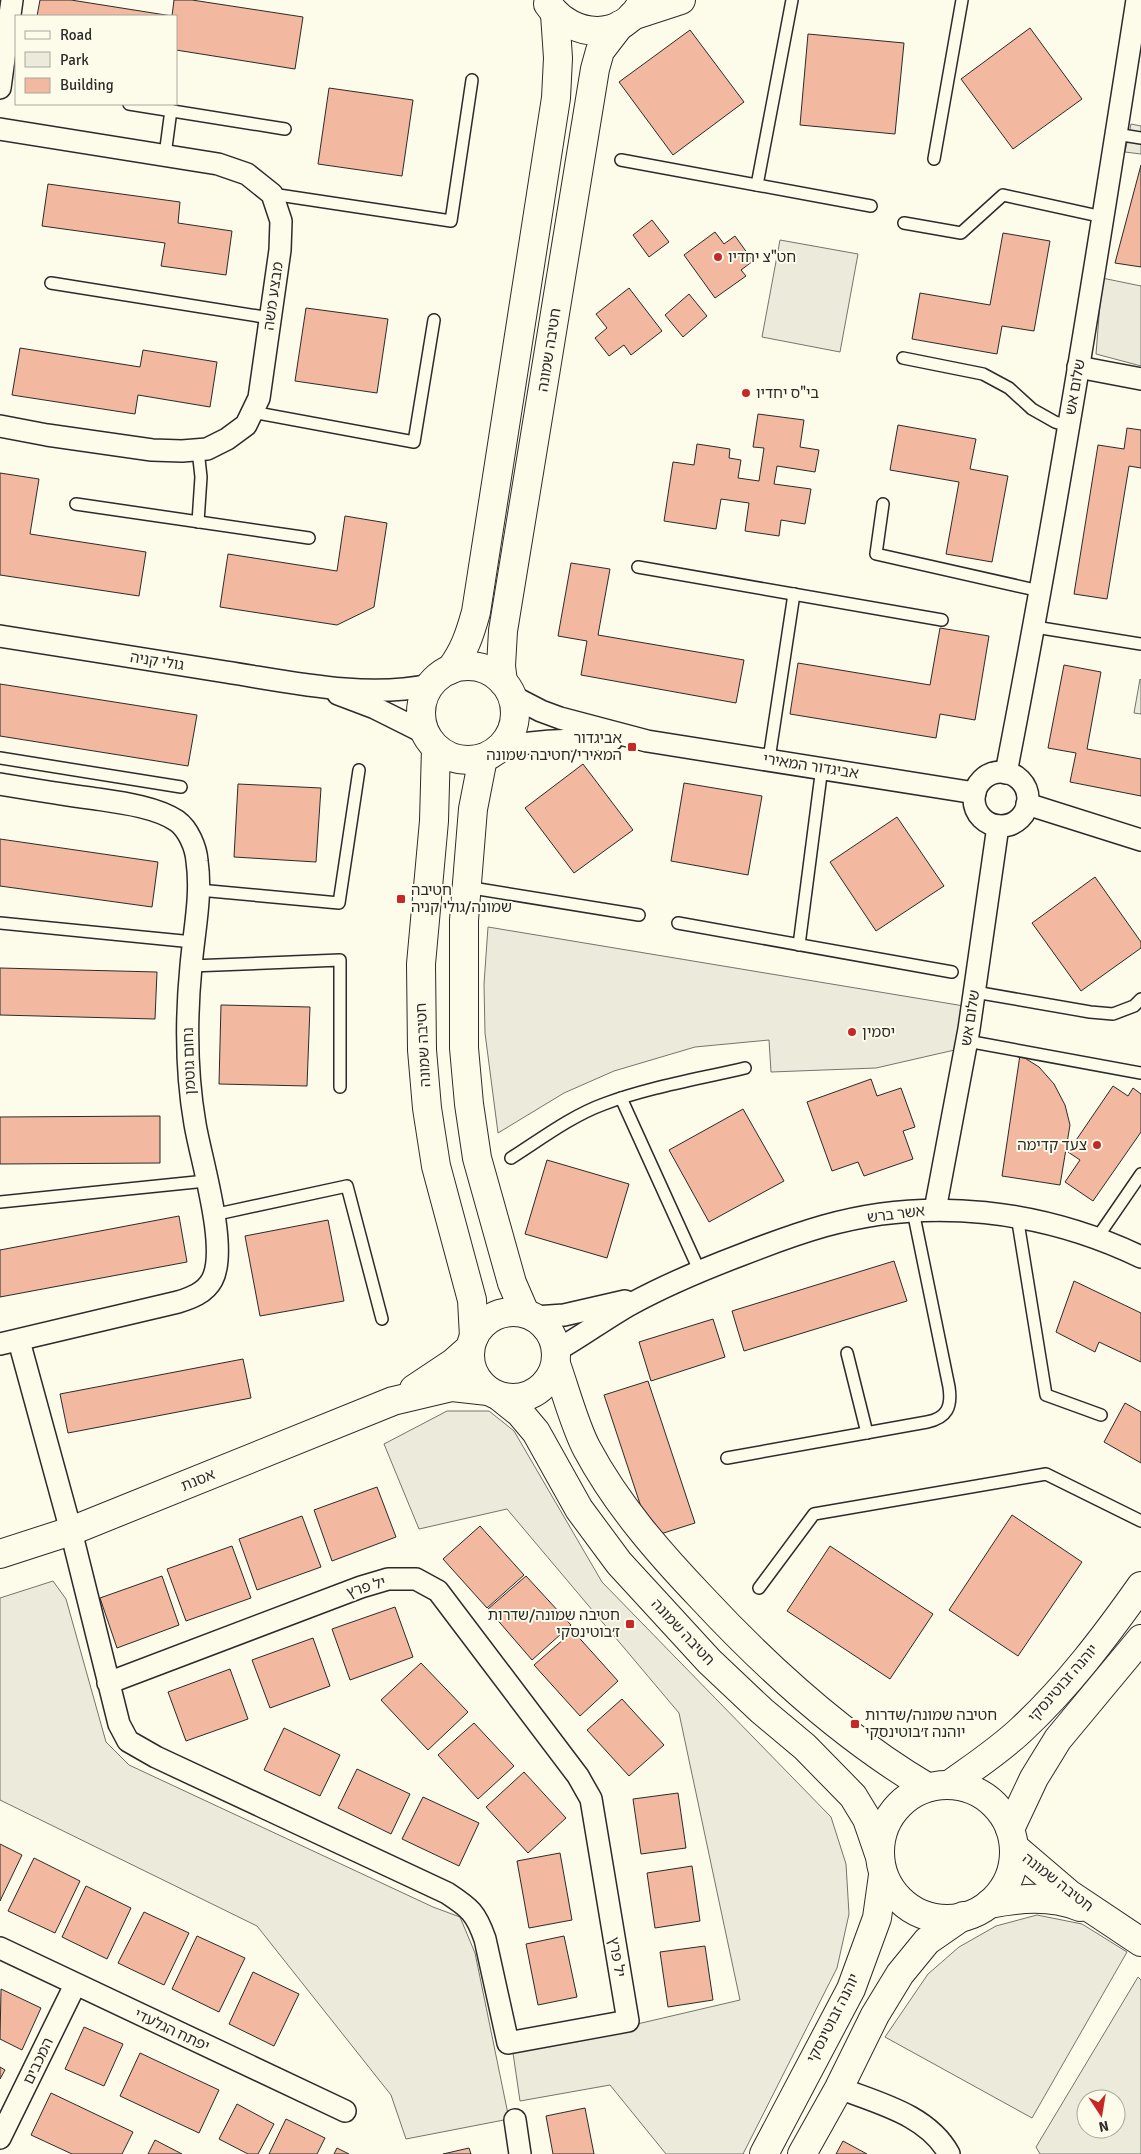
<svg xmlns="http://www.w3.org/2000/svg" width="1141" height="2154" font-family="Signika,'Noto Sans Hebrew',sans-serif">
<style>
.green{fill:#ecebdb;stroke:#74746e;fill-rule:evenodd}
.parking{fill:#eceadb;stroke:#74746e}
.building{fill:#f2b8a0;stroke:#2b2b2b}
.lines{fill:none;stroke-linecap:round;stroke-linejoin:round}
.service-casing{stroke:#2b2b2b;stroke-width:14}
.minor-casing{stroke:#2b2b2b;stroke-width:24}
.tertiary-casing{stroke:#2b2b2b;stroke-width:30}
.service{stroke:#fdfbea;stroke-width:11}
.minor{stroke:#fdfbea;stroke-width:21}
.tertiary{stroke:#fdfbea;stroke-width:28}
.poi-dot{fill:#c62828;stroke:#fdfbea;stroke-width:2}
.labels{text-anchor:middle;stroke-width:4;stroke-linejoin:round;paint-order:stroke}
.poi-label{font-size:15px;fill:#2b2b2b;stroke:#fdfbea;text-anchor:start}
.street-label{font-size:15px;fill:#2b2b2b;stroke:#fdfbea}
</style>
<rect width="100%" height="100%" fill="#fdfbea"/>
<!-- green -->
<g class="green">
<polygon points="780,240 858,254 840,352 762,337"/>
<polygon points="1102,278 1141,286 1141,366 1096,354"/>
<polygon points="1140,679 1141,680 1141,714 1134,713"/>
<polygon points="488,927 964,1006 959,1049 876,1068 771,1072 769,1040 695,1047 614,1071 564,1093 498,1133 485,1033 484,984"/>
<polygon points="447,1411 489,1411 514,1431 602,1582 831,1817 846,1864 849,1914 837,1968 743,2154 666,2154 610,2085 520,2101 513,2053 740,2000 679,1713 507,1509 419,1529 384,1444"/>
<polygon points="53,1581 66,1599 106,1742 129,1765 433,1907 460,1917 475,1953 509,2119 406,2139 391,2095 257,1926 0,1800 0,1598"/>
<polygon points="1037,1915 1082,1924 1127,1952 1032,2118 885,2037 928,1974 959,1947 996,1926"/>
<path d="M1138,1977L1141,1980V2154H1040L1036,2147ZM1086,2099H1116V2129H1086Z"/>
</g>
<!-- parking -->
<polygon class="parking" points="1131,124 1141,126 1141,154 1125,152"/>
<!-- building -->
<g class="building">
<polygon points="40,0 71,0 172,16 174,0 192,0 303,17 295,69 176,50 176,16 37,16"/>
<polygon points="1030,28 1082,99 1013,149 961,79"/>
<polygon points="690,30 744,102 673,155 619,82"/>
<polygon points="808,34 904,43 895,134 800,125"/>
<polygon points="329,88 413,100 402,176 318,164"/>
<polygon points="1141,165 1141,267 1115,263"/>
<polygon points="48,184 180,202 178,223 232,231 226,275 161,266 165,243 42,226"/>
<polygon points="652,220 669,242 649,257 633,235"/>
<polygon points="715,232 724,244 735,236 753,261 741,270 746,276 715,298 684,255"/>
<polygon points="1003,233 1050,241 1034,331 1002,326 997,354 912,339 920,293 990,305"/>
<polygon points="629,288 662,331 631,355 624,345 609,356 595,338 607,328 596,314"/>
<polygon points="689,294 707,316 683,337 665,315"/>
<polygon points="306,308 388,319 377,393 295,381"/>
<polygon points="20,348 140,367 143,350 217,362 210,407 138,395 135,414 12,395"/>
<polygon points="758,414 804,420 800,447 819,450 815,472 777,466 774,484 811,489 805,524 781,520 779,536 745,531 749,503 721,499 716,529 664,521 673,462 694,465 697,444 730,449 729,458 741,460 738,478 759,481 764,448 753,447"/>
<polygon points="898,425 976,439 970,469 1008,476 992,562 946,554 959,482 890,470"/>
<polygon points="1127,428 1141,430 1141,468 1129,466 1107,599 1074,594 1098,445 1124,449"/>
<polygon points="0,473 39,479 30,534 146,552 139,596 0,575"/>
<polygon points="345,516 387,523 374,607 337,625 220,607 228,554 337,571"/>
<polygon points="571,563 610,569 598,635 744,660 736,703 581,675 587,641 558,636"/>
<polygon points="940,628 989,636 975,720 940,714 936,738 790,714 798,663 930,685"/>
<polygon points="1064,665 1101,672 1087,749 1141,759 1141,796 1070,782 1076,753 1048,748"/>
<polygon points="0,684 197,715 188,766 0,736"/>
<polygon points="583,764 633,830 574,873 525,808"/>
<polygon points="684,783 762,796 748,875 671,861"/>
<polygon points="238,784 321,788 316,862 234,857"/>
<polygon points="897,817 944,886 876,931 830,862"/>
<polygon points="0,839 158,862 152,907 0,886"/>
<polygon points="1095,877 1141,942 1141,948 1081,991 1032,923"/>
<polygon points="0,968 157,972 155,1019 0,1015"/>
<polygon points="221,1005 310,1007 307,1086 219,1084"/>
<polygon points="1020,1055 1039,1067 1054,1084 1065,1105 1070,1125 1060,1185 1002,1176"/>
<polygon points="871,1079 877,1096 901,1088 915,1127 903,1131 913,1159 864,1176 858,1162 832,1171 807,1102"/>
<polygon points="1113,1086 1128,1096 1133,1088 1141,1094 1141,1132 1093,1201 1065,1182 1080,1160 1068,1152"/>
<polygon points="743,1109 784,1181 709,1222 669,1150"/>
<polygon points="160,1116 160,1163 0,1164 0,1117"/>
<polygon points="547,1160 629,1184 607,1258 525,1234"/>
<polygon points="179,1216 187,1262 0,1297 0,1250"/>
<polygon points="328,1220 344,1301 260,1316 245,1236"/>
<polygon points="894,1261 907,1301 744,1351 732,1311"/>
<polygon points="1074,1281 1141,1313 1141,1362 1099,1342 1095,1352 1056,1332"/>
<polygon points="713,1319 725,1357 651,1381 639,1342"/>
<polygon points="243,1359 251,1398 68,1433 60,1394"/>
<polygon points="648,1381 695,1523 651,1537 604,1395"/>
<polygon points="1125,1403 1141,1412 1141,1463 1104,1442"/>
<polygon points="377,1487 396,1537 332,1561 314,1510"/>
<polygon points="1012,1515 1082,1562 1018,1656 949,1610"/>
<polygon points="302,1516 321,1567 257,1590 239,1539"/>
<polygon points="480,1526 524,1575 487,1608 443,1559"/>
<polygon points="232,1546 251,1598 186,1621 167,1569"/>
<polygon points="830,1546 933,1614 890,1679 787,1611"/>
<polygon points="162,1576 179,1625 117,1648 100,1598"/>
<polygon points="526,1576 571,1625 532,1660 488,1609"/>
<polygon points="395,1607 413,1657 350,1680 332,1629"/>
<polygon points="573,1631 618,1681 580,1716 534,1665"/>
<polygon points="313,1638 330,1686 270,1708 252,1660"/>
<polygon points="421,1663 468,1712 428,1750 381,1700"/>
<polygon points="230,1669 248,1719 186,1741 168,1692"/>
<polygon points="622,1699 664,1745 629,1776 587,1730"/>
<polygon points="474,1723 514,1766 478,1799 438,1755"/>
<polygon points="284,1728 340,1755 320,1796 264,1770"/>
<polygon points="357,1769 410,1794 391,1834 338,1808"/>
<polygon points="524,1772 566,1818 528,1853 486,1807"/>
<polygon points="678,1793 686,1848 641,1854 633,1799"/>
<polygon points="423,1797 479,1823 459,1866 402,1839"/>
<polygon points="0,1844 22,1855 0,1901"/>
<polygon points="560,1853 572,1920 529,1928 517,1861"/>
<polygon points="34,1858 80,1881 55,1933 8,1911"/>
<polygon points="692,1866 700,1921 655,1928 647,1873"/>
<polygon points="86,1886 131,1908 107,1959 62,1937"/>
<polygon points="144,1912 189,1933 164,1985 118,1963"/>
<polygon points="197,1936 245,1958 219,2012 172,1989"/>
<polygon points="564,1936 577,1997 538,2005 526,1944"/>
<polygon points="705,1946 713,2000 668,2007 660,1952"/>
<polygon points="253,1972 299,1994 274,2046 229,2024"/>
<polygon points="1,1989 41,2008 22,2050 0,2039"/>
<polygon points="84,2027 123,2044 104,2086 65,2069"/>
<polygon points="140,2053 219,2090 199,2133 120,2096"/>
<polygon points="0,2067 5,2070 0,2079"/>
<polygon points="51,2093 133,2132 122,2154 72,2154 31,2135"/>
<polygon points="237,2104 274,2124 258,2154 248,2154 219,2139"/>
<polygon points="585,2108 594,2154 553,2154 546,2116"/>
<polygon points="286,2119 325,2138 317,2154 269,2154"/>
<polygon points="155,2140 182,2154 148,2154"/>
<polygon points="843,2141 867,2154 836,2154"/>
<polygon points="337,2148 349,2154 334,2154"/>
<polygon points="469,2148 471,2154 443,2154"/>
</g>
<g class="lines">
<!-- service casing -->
<g class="service-casing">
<g id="service">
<polyline points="129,104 285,129"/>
<polyline points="1116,134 1141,138"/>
<polyline points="165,155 171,110"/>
<polyline points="934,159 962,0"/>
<polyline points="621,160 871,206"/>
<polyline points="757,185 792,0"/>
<polyline points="272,194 451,221 472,80"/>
<polyline points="904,223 961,233 1003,195 1103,217"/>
<polyline points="51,283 270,318"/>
<polyline points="903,358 983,374 1009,388 1032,409 1055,422 1068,426"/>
<polyline points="252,412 414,442 434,320"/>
<polyline points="198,450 201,477 198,522"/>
<polyline points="76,504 309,538"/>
<polyline points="883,504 876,554 1040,591"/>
<polyline points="638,567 942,620"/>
<polyline points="1035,627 1141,644"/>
<polyline points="0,758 181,787"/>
<polyline points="769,759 794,594"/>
<polyline points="466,887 639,915"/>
<polyline points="199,890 339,903 359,770"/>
<polyline points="0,923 193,942"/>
<polyline points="678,923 952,972"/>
<polyline points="799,945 822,767"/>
<polyline points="191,966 340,960 340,1087"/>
<polyline points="975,992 1090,1012 1113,1014 1134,1006 1141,999"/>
<polyline points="967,1041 1141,1073"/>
<polyline points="621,1098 700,1272"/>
<path d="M511,1158C541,1139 571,1116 604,1104C649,1087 699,1079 745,1068"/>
<polyline points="0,1202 206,1181"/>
<polyline points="213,1215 347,1186 382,1319"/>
<polyline points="1017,1216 1046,1395 1101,1415"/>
<polyline points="1097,1238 1141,1174"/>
<polyline points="847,1353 867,1433"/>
<path d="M727,1458L927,1422C947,1418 952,1407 949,1387L913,1211"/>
<polyline points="759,1588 814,1514 1046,1474 1141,1521"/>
</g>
</g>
<!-- minor casing -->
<g class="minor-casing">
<g id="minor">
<polyline points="0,88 12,0"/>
<polyline points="0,129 218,164 247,174 272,194 281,221 280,250 259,398 246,425 227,439 207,449 182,451 152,450 47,435 0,426"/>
<polyline points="1078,367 1141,379"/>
<path d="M0,636C75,648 151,660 226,672C291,682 365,699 430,685"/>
<polyline points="338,694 375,708 425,733"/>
<polyline points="512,696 541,711 560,718 647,741 975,793"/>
<path d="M502,747C539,740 575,739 612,740"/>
<circle cx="1001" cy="799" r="27"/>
<path d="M1006,773C1056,516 1097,258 1137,0"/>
<path d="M0,784C30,789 60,794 90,798C116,802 155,806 177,821C188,829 196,847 197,861C202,895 194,931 191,966C186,1018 186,1072 195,1124C201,1160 229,1249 212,1280C205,1293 191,1298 178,1302L0,1344"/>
<polyline points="1027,804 1141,840"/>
<polyline points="935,1210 969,1029 998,826"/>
<polyline points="535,1317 564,1315 625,1301"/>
<path d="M19,1341L71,1531L119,1724L128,1741L156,1757L447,1893C470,1908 476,1913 485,1939L508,2043L628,2021L591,1799L578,1776L438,1591L416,1579H388L361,1587L108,1683"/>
<path d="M557,1350C582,1336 606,1318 631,1304C666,1285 704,1269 741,1255C769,1244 796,1234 824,1226C929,1196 1043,1210 1141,1257"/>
<polyline points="0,1948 345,2111"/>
<path d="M839,2088C878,2103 928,2115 949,2154"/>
<polyline points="515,2120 520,2154"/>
<polyline points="0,2138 75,1985"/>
</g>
</g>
<!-- tertiary casing -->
<g class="tertiary-casing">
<g id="tertiary">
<path d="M548,4C572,39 624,42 643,0"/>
<polyline points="632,16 681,0"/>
<circle cx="468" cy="713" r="47"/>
<path d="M450,670C464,652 470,634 476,612L556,98L558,58L555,14"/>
<polyline points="503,682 501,666 503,631 595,69 600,51 620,25"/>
<polyline points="436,748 434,821 421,964 422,1050 427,1108 436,1166 472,1300 474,1337"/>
<polyline points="483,758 473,809 464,920 464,1048 469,1104 477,1158 512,1283 525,1313"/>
<circle cx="513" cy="1355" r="43"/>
<path d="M556,1364C565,1389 575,1427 587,1449C617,1505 659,1553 702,1598C769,1670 843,1737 927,1787"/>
<polyline points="414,1389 453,1363 470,1348"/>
<polyline points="500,1397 520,1413 536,1432 579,1509 619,1563 709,1661 762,1711 805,1747 853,1796 867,1819 879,1854"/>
<polyline points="0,1554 71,1531 393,1401 452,1387 488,1391"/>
<path d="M949,1785C974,1767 1000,1750 1022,1729C1067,1687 1105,1637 1141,1586"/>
<circle cx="947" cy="1852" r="67"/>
<polyline points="1010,1829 1034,1778 1058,1739 1141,1639"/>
<polyline points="1014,1847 1069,1894 1141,1942"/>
<path d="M989,1904C1019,1898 1051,1895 1080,1907"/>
<polyline points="764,2154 851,1989 877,1918 883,1875"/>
<polyline points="802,2154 839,2088 875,2015 900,1974 927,1941 963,1916"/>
</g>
</g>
<!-- service -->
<use href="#service" class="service"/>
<!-- minor -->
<use href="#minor" class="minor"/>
<!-- tertiary -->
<use href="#tertiary" class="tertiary"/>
</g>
<!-- markers -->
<g class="poi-dot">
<circle cx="718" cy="257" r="5"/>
<circle cx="746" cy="393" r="5"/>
<rect x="627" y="742" width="10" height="10" rx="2.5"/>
<rect x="396" y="894" width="10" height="10" rx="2.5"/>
<circle cx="852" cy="1032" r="5"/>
<circle cx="1097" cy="1145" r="5"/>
<rect x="625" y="1619" width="10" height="10" rx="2.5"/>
<rect x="850" y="1719" width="10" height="10" rx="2.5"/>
</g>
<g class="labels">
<!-- poi labels -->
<g class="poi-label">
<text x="728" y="262">חט"צ יחדיו</text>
<text x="756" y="398">בי"ס יחדיו</text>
<text x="622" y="743" text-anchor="end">אביגדור<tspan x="622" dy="17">המאירי/חטיבה שמונה</tspan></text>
<text x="411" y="895">חטיבה<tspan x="411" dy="17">שמונה/גולי קניה</tspan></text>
<text x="862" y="1037">יסמין</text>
<text x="1087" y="1150" text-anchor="end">צעד קדימה</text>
<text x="620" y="1620" text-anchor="end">חטיבה שמונה/שדרות<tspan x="620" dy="17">ז׳בוטינסקי</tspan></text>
<text x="865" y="1720">חטיבה שמונה/שדרות<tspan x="865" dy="17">יוהנה ז׳בוטינסקי</tspan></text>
</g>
<!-- street labels -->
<g class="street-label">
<text transform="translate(273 296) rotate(-82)" y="5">מבצע משה</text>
<text transform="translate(549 350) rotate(-81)" y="5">חטיבה שמונה</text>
<text transform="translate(1075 387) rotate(-80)" y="5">שלום אש</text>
<text transform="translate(157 661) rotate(9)" y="5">גולי קניה</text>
<text transform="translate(811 766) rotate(9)" y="5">אביגדור המאירי</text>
<text transform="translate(970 1018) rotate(-81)" y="5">שלום אש</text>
<text transform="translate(423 1045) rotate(-93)" y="5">חטיבה שמונה</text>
<text transform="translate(189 1061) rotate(-92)" y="5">נחום גוטמן</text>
<text transform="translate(896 1214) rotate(-7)" y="5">אשר ברש</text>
<text transform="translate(198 1480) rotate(-22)" y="5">אסנת</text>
<text transform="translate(366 1587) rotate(-17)" y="5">יל פרץ</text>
<text transform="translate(683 1632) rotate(47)" y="5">חטיבה שמונה</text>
<text transform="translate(1063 1683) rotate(-49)" y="5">יוהנה זבוטינסקי</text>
<text transform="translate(1058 1882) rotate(38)" y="5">חטיבה שמונה</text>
<text transform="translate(617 1957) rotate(80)" y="5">יל פרץ</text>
<text transform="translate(833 2018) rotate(-63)" y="5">יוהנה זבוטינסקי</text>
<text transform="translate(172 2030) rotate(25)" y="5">יפתח הגלעדי</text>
<text transform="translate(38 2061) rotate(-64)" y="5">המכבים</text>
</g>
</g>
<!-- legend -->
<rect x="15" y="15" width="162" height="90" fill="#fdfbea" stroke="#a9a89e"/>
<rect x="25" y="31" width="25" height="8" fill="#fdfbea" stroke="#a9a89e"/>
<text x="60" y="40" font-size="15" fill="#2b2b2b">Road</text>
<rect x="25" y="52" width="25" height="15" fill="#ecebdb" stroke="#a9a89e"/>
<text x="60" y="65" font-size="15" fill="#2b2b2b">Park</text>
<rect x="25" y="78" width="25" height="15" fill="#f2b8a0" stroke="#a9a89e"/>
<text x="60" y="90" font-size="15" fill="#2b2b2b">Building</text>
<!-- north arrow -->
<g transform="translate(1101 2114) rotate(168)"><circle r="24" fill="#fdfbea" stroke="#a9a89e"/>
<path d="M0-4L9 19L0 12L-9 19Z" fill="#c62828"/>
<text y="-8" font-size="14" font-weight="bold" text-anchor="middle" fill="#2b2b2b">N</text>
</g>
</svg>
